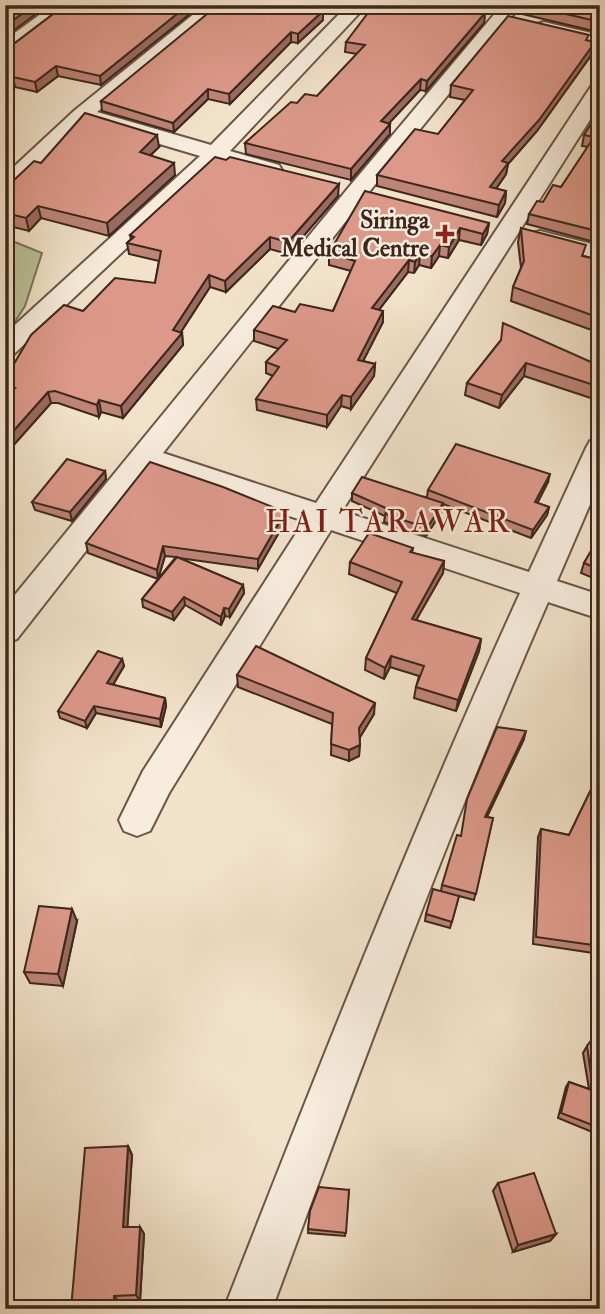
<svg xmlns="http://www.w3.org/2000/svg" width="605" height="1314" font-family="'IM FELL Double Pica',serif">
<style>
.green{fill:#b9c398;stroke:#7b755a;stroke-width:2}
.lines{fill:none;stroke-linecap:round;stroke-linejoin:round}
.street-casing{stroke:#6a5648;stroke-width:4}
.street{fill:#f7ecdd;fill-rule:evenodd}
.wall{fill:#bd8477;stroke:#3d271d;stroke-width:2;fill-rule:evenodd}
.shaded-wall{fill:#9a6b61;stroke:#3d271d;stroke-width:2}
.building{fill:#dc998a;stroke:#3d271d;stroke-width:2}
.poi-dot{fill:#8f2418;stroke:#f7ecdd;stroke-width:2.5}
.labels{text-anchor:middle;stroke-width:5;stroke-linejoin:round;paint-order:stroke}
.far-poi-label{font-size:24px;font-weight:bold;fill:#3d271d;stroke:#f7ecdd;text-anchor:end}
.neighbourhood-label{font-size:32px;letter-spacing:2px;fill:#7a1f14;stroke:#f7ecdd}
</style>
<rect width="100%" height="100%" fill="#f2e2ca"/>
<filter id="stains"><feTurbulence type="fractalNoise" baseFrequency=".00286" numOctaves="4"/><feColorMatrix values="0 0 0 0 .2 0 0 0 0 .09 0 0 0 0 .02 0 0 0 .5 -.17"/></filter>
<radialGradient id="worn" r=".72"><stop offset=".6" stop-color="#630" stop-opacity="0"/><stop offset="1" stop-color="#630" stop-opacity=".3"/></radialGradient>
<!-- green -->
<polygon class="green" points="5,238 42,253 25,306 5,337"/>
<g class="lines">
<!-- street casing -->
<g class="street-casing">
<g id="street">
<polygon points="53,5 74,5 12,53 5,55 5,40"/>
<polygon points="205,5 226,5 97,112 211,145 348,5 367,5 230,151 279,165 282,170 279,175 271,177 219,161 14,354 5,356 5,334 200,156 86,122 13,192 5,194 5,175 75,110"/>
<path d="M502,5H521L365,197L163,453L316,503L590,88L593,84L600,82V104L342,511L529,572L586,448L590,441L600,438V481L557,581L600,595V619L548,602C447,834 360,1071 272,1309H224C318,1068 413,828 520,593L331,530L169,793L150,831L137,836L124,831L119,820L143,771L304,521L150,469L17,639L5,643V607L349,187Z"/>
<polygon points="544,22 600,35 600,47 537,32 535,28 537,24"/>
<polygon points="540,231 600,246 600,260 532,243 528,238 532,233"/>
</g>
</g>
<!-- street -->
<use href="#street" class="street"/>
</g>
<!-- wall -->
<g class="wall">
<polygon points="65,5 201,5 101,85 58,76 37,92 15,87 5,92 5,47 11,46"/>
<polygon points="480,5 499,5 496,8"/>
<polygon points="520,5 574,5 570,11 600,14 600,29 598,32 518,13"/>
<polygon points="312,7 311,8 323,11 323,20 298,43 291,42 230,104 208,99 174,132 102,111 101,101"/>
<polygon points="485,13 484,23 426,91 420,90 389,123 390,134 351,180 246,154 245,143 297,103 317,96 357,54 345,52 346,42"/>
<polygon points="588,41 592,54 537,131 508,164 506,174 496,189 506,191 505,203 497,217 377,186 377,175 438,134 465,100 450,97 451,85"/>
<polygon points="600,110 600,223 599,223 591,241 527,224 529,214 561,187 588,147 582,146 584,135"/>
<polygon points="159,147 150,156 175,175 109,236 41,218 29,231 5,225 5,184 12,182 41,163"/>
<polygon points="338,196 288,254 270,249 226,292 210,287 181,332 182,333 183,345 123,418 101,412 99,417 58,403 51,403 11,448 5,446 5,379 83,311 155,283 159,261 129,254 127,243 131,239 130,235"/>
<polygon points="489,223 487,234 481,245 459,240 448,258 439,256 431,268 419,265 414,273 408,272 379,310 383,322 363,361 375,364 374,376 351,409 341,406 327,427 257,410 256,399 273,376 266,373 266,362 279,349 254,341 254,330 295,312 333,311 351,271 329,265 329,253"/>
<polygon points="521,228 584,256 600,260 600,333 511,301 513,287 521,268 518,242"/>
<polygon points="501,340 600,366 600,401 524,376 499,408 465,395 467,383"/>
<polygon points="105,471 106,479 72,521 35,510 32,502"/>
<polygon points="548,482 537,503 549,507 547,515 531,538 443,504 442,511 426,536 384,522 385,516 352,501 352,493 427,497 428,490"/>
<path d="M285,512V522L258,569L179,558L243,585L244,593L230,617L225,616L221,625L185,605L174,620L143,607L142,599L158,579L88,553L86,543ZM165,556L176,557L158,579Z"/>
<polygon points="600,537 600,581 581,573 584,563"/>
<polygon points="413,548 412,553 444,561 443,573 416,620 481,639 479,651 456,711 414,698 416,687 419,676 390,667 384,679 365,670 366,658 397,593 349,574 350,562"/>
<polygon points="122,659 124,666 113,685 165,698 166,706 161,727 96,713 87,728 60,718 58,711"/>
<polygon points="237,675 374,714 360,737 359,756 349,761 331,755 332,724 238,687"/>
<polygon points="524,739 487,817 493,818 474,900 459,896 450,928 425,921 426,914 441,891 442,885"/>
<polygon points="600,771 600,954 533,944 538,837 541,829 569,835"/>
<polygon points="77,921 63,986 30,983 24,972"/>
<polygon points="600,996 600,1024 593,1021"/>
<polygon points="587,1046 600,1079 593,1091 600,1093 600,1130 597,1134 558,1118 566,1087 569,1082 589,1089 583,1053"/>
<polygon points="128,1146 132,1155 127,1227 140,1227 144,1234 140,1301 119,1302 71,1309"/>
<polygon points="498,1183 556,1234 550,1241 513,1252 493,1191"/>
<polygon points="349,1190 345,1236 308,1233 310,1211"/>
</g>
<!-- shaded-wall -->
<g class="shaded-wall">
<polygon points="34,5 48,5 5,37 5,26"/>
<polygon points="188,5 201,5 101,85 100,76"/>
<polygon points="304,5 312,5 312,7 303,16 303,7"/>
<polygon points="568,5 574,5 568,14 565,10"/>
<polygon points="323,11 323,20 298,43 298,34"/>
<polygon points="485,13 484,23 426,91 427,81"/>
<polygon points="291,32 291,42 230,104 229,94"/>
<polygon points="595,42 592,54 537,131 508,164 506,174 489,199 490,187 502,161"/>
<polygon points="56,66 58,76 37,92 35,82"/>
<polygon points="13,77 15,87 5,92 5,82"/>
<polygon points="421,79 420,90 381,132 381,121"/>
<polygon points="208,89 208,99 174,132 173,123"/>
<polygon points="390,124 390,134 351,180 351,169"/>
<polygon points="157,135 159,147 141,164 140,152"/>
<polygon points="7,155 9,167 5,172 5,157"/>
<polygon points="174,163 175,175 109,236 107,223"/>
<polygon points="339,184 338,196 288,254 288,242"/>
<polygon points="506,191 505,203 497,217 499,205"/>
<polygon points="38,206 41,218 29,231 26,218"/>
<polygon points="600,216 599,223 591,241 593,230"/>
<polygon points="489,223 487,234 481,245 483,234"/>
<polygon points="460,228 459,240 448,258 449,247"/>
<polygon points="270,237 270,249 226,292 225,281"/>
<polygon points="440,245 439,256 431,268 432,256"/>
<polygon points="420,253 419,265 414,273 415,262"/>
<polygon points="409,260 408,272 371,320 372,308"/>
<polygon points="209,275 210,287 175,341 182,333 183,345 123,418 121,406 173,330"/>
<polygon points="383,311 383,322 358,371 358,360"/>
<polygon points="526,363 524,376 499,408 502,395"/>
<polygon points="375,364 374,376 351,409 351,397"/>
<polygon points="48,392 51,403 11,448 8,437"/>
<polygon points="342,395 341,406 327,427 327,415"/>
<polygon points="99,400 101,412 99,417 97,405"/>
<polygon points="105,471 106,479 72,521 70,512"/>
<polygon points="550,474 548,482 534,510 535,502"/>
<polygon points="443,503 442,511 426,536 427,528"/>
<polygon points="549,507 547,515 531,538 533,530"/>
<polygon points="285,512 285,522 258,569 258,559"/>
<polygon points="163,546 165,556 158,579 157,570"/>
<polygon points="444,561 443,573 410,631 412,619"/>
<polygon points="243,585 244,593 230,617 229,609"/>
<polygon points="184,597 185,605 174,620 172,612"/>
<polygon points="224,608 225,616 221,625 221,617"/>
<polygon points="481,639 479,651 456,711 458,700"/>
<polygon points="391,656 390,667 384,679 385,668"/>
<polygon points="122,659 124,666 109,691 107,683"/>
<polygon points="165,698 166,706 161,727 160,719"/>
<polygon points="375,703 374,714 359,739 359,728"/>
<polygon points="94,706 96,713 87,728 85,721"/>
<polygon points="526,731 524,739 483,824 485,817"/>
<polygon points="360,745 359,756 349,761 349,750"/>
<polygon points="72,909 77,921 63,986 58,974"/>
<polygon points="128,1146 132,1155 127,1235 123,1227"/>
<polygon points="140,1227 144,1234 140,1301 136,1295"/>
<polygon points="556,1234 550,1241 513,1252 518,1245"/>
<polygon points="114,1296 119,1302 118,1309 114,1309"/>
</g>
<!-- building -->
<g class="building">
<polygon points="5,5 34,5 5,26"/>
<polygon points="65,5 188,5 100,76 56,66 35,82 13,77 5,82 5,47 11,46"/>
<polygon points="218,5 304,5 303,7 323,11 298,34 291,32 229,94 208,89 173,123 101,101"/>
<polygon points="374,5 446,5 485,13 427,81 421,79 381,121 390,124 351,169 245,143 291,102 297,103 305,94 317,96 365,45 346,42"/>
<polygon points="528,5 568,5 565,10 600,14 600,22"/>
<polygon points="508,16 589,35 586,40 595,42 539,120 502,161 508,163 490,187 506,191 499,205 377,175 415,129 438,134 473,90 451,85"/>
<polygon points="600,110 600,216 593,230 529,214 537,201 543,202 553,185 561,187 594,137 584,135"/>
<polygon points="85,113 157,135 140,152 174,163 107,223 38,206 26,218 5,213 5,184 12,182 34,161 41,163"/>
<polygon points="215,157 226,160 230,157 339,184 288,242 270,237 225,281 209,275 173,330 182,333 121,406 99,400 97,405 55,391 48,392 8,437 5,436 5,399 15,388 5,387 5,379 31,335 64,305 83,311 115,278 155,283 161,251 127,243 134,237 130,235"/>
<polygon points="365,191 489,223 483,234 460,228 449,247 440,245 432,256 420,253 415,262 409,260 372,308 383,311 358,360 375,364 351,397 342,395 327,415 256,399 279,367 266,362 287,340 254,330 273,306 295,312 300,304 333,311 355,261 329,253"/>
<polygon points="521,228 586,245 582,256 600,260 600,318 513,287 524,261"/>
<polygon points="503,323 600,366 600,387 526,363 502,395 467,383 501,340"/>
<polygon points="456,444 550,474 535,502 549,507 533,530 428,490"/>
<polygon points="67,459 105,471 70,512 32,502"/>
<polygon points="150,462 223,487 285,512 258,559 163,546 157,570 86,543"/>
<polygon points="362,477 443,503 427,528 385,514 388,509 352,493"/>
<polygon points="369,533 413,548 410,552 444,561 412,619 481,639 458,700 416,687 424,666 391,656 385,668 366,658 402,582 350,562"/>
<polygon points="599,537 600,537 600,570 584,563"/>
<polygon points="177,557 243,585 229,609 224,608 221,617 184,597 172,612 142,599"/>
<polygon points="256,646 375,703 359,728 360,745 349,750 331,744 333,713 237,675"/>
<polygon points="98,651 122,659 107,683 165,698 160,719 94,706 85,721 58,711"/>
<polygon points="497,727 526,731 485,817 493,818 476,894 442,885 457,835 461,836 467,799"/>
<polygon points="600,771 600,946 536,937 541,829 569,835"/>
<polygon points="433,889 459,896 452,922 426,914"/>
<polygon points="39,906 72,909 58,974 24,972"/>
<polygon points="600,1004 600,1016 597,1015"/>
<polygon points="600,1028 600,1079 593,1089 587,1046"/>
<polygon points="569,1082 600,1093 600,1128 561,1113"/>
<polygon points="128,1146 123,1227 140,1227 136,1295 114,1296 114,1309 71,1309 85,1148"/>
<polygon points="534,1173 556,1234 518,1245 498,1183"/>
<polygon points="319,1187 349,1190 346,1233 308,1229 310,1211"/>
</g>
<!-- markers -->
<path class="poi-dot" d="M441.5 223.5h7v7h7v7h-7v7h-7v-7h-7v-7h7z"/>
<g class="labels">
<!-- far-poi labels -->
<g class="far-poi-label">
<text x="429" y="228">Siringa<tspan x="429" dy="28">Medical Centre</tspan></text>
</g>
<!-- neighbourhood labels -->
<g class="neighbourhood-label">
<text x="388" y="532">HAI TARAWAR</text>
</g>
</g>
<!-- margin -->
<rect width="605" height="1314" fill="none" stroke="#f2e2ca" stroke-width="28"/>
<rect x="7" y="7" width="591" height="1300" fill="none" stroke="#3d271d" stroke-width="3.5"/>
<rect x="14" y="14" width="577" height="1286" fill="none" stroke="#3d271d" stroke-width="2"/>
<rect width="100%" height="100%" filter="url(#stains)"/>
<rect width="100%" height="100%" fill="url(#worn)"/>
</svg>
